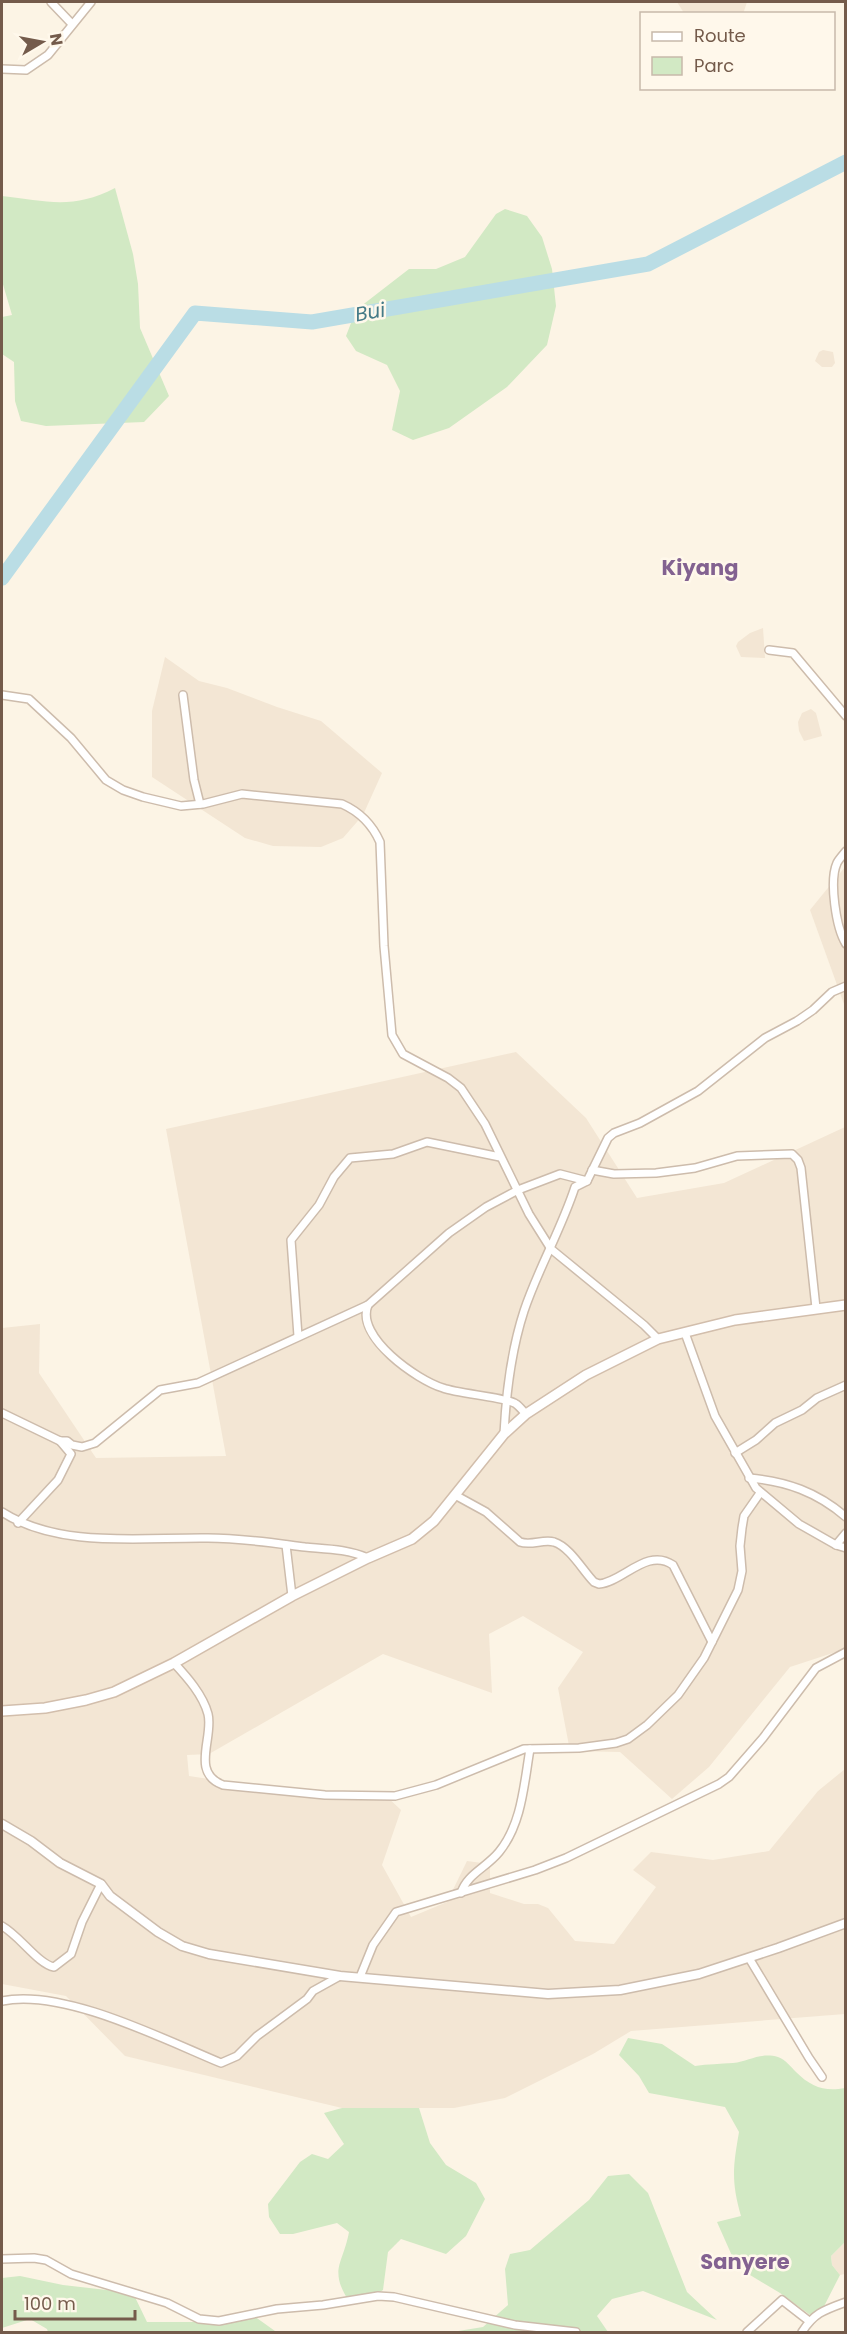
<svg xmlns="http://www.w3.org/2000/svg" width="847" height="2334" font-family="Poppins,sans-serif">
<style>
.residential{fill:#f3e6d4}
.green{fill:#d2e9c4}
.lines{fill:none;stroke-linecap:round;stroke-linejoin:round}
.river{stroke:#badde5;stroke-width:15}
.minor-casing{stroke:#cdbcac;stroke-width:10}
.tertiary-casing{stroke:#cdbcac;stroke-width:11}
.secondary-casing{stroke:#d2beac;stroke-width:12}
.minor{stroke:#fff;stroke-width:7}
.tertiary{stroke:#fff;stroke-width:8}
.secondary{stroke:#fff;stroke-width:9}
.labels{text-anchor:middle;stroke-width:5;stroke-linejoin:round;paint-order:stroke}
.water-label{font-size:20px;font-style:italic;fill:#457a87;stroke:#fff8eb}
.quarter-label{font-size:21px;font-weight:bold;fill:#836291;stroke:#fff8eb}
</style>
<rect width="100%" height="100%" fill="#fcf4e5"/>
<!-- residential -->
<g class="residential">
<polygon points="677,2 747,2 743,14 684,13"/>
<polygon points="823,350 833,352 835,363 832,367 822,367 815,361 819,352"/>
<polygon points="763,628 765,658 741,657 736,646 738,642 750,633"/>
<polygon points="165,657 199,681 227,688 277,707 321,721 382,773 363,815 343,838 321,847 273,846 245,838 152,777 152,711"/>
<polygon points="811,709 816,713 822,736 804,741 799,731 798,722 802,713"/>
<polygon points="845,867 845,1007 810,910"/>
<polygon points="516,1052 586,1118 637,1198 724,1183 845,1127 845,1649 790,1667 709,1767 672,1799 620,1752 570,1751 558,1688 583,1652 523,1616 489,1634 492,1693 383,1654 209,1754 187,1755 189,1776 282,1790 383,1793 401,1810 382,1865 411,1917 447,1902 467,1861 490,1864 490,1893 524,1904 538,1904 548,1908 575,1941 614,1944 656,1887 633,1870 651,1852 713,1860 769,1851 818,1791 845,1769 845,2014 631,2031 593,2054 505,2098 454,2108 342,2108 125,2056 66,1996 2,1984 2,1328 40,1324 39,1373 96,1458 226,1456 166,1129"/>
<polygon points="845,2242 845,2274 840,2275 832,2265 831,2256"/>
</g>
<!-- green -->
<g class="green">
<path d="M115,188L133,254L138,284L140,328L169,396L144,422L46,426L21,421L15,401L14,362L2,354V317L12,315L2,281V196C46,201 73,210 115,188Z"/>
<polygon points="505,209 527,216 542,237 552,269 556,306 547,345 507,387 449,428 413,440 392,430 400,391 387,365 356,351 346,336 356,310 409,269 436,269 465,257 496,214"/>
<path d="M628,2038L662,2044L695,2066C708,2064 720,2064 733,2063C749,2061 761,2052 778,2057C786,2060 790,2066 796,2072C811,2087 825,2092 845,2088V2242L831,2256L832,2265L840,2275L817,2320L780,2293L750,2275L733,2258L717,2222L741,2216C731,2181 733,2167 739,2132L725,2107L649,2093L639,2076L619,2055Z"/>
<path d="M342,2108H419L430,2143L446,2165L476,2183L485,2199L466,2236L446,2254L401,2239L388,2252L383,2290L363,2303H350C328,2269 343,2265 349,2232L337,2223L293,2234H280L269,2217L268,2204L300,2162L312,2154L328,2159L344,2144L324,2113Z"/>
<polygon points="629,2174 648,2193 687,2292 717,2320 643,2291 612,2299 597,2316 608,2332 452,2332 483,2327 508,2305 505,2269 510,2254 530,2250 589,2200 608,2176"/>
<polygon points="20,2276 63,2285 133,2293 147,2322 222,2322 254,2316 275,2331 275,2332 48,2332 47,2329 30,2319 2,2328 2,2278"/>
</g>
<g class="lines">
<!-- river -->
<polyline class="river" points="2,578 195,313 312,322 648,264 846,162"/>
<!-- minor casing -->
<g class="minor-casing">
<g id="minor">
<polyline points="51,2 72,24"/>
<polyline points="2,69 26,70 48,55 91,2"/>
<polyline points="769,650 793,653 846,716"/>
<path d="M2,695L29,699L71,738L106,780L123,790L143,797L181,806L203,804L242,794L342,804C360,812 372,824 380,842L384,946L392,1035L403,1054L448,1078L461,1088L485,1124L529,1214L551,1249L644,1325L658,1339"/>
<polyline points="183,695 194,780 200,804"/>
<path d="M846,851C843,855 839,859 837,863C829,881 836,928 846,944"/>
<polyline points="592,1170 614,1174 656,1173 695,1168 737,1156 792,1154 798,1160 801,1168 816,1308"/>
<path d="M368,1305C355,1337 417,1380 443,1388C459,1394 506,1397 516,1404C519,1406 523,1411 526,1414"/>
<polyline points="685,1333 715,1416 756,1488 799,1524 836,1545 846,1548"/>
<polyline points="298,1336 291,1240 319,1205 334,1177 350,1158 393,1154 427,1142 500,1157"/>
<polyline points="2,1413 60,1441 67,1441 72,1445 82,1447 95,1443 160,1390 198,1383 368,1305 449,1233 486,1207 518,1190 560,1174 587,1181"/>
<path d="M504,1434C506,1394 511,1351 524,1311C538,1269 561,1230 575,1187L587,1181L608,1138L614,1133L640,1123L698,1091L765,1038L797,1021L813,1010L832,992L846,986"/>
<polyline points="735,1453 756,1440 775,1423 802,1410 817,1398 846,1385"/>
<path d="M749,1478C786,1481 817,1492 846,1517"/>
<path d="M455,1495L486,1512L520,1542C531,1546 543,1539 554,1542C570,1547 583,1571 594,1582L599,1584C623,1582 647,1547 673,1565L712,1642"/>
<path d="M2,1512C60,1549 142,1537 208,1538C241,1538 273,1543 305,1547C327,1549 347,1549 368,1558"/>
<polyline points="18,1523 58,1480 71,1454 60,1441"/>
<polyline points="286,1545 292,1596"/>
<polyline points="836,1545 846,1533"/>
<path d="M174,1663C187,1677 203,1695 208,1714C214,1737 190,1773 223,1785L325,1795L395,1796L436,1785L524,1749L579,1748L616,1743L628,1739L647,1725L678,1695L704,1658L738,1590L742,1571L740,1546L742,1528L744,1516L760,1493"/>
<path d="M461,1893C467,1874 486,1868 499,1852C522,1824 524,1784 530,1749"/>
<path d="M2,1926C20,1936 38,1964 54,1967L71,1954L82,1922L101,1884"/>
<polyline points="749,1958 809,2058 822,2077"/>
<polyline points="360,1977 373,1945 396,1912 535,1870 566,1858 719,1784 729,1777 763,1738 816,1668 846,1652"/>
<path d="M2,2001C63,1988 163,2039 221,2063L237,2056L257,2036L307,1999L313,1991L340,1976"/>
<polyline points="2,2259 34,2258 46,2260 71,2274 167,2303 199,2319 219,2321 277,2309 323,2305 378,2296 394,2297 515,2325 576,2332"/>
<polyline points="747,2332 782,2300 809,2321"/>
<path d="M802,2332C814,2313 824,2310 846,2302"/>
</g>
</g>
<!-- tertiary casing -->
<g class="tertiary-casing">
<polyline id="tertiary" points="2,1824 31,1841 60,1863 101,1884 110,1896 158,1932 182,1946 209,1954 340,1976 548,1994 620,1990 699,1974 778,1948 846,1923"/>
</g>
<!-- secondary casing -->
<g class="secondary-casing">
<polyline id="secondary" points="2,1711 45,1708 86,1700 114,1692 174,1663 292,1596 368,1558 412,1539 434,1521 504,1434 526,1414 586,1375 658,1339 735,1320 846,1305"/>
</g>
<!-- minor -->
<use href="#minor" class="minor"/>
<!-- tertiary -->
<use href="#tertiary" class="tertiary"/>
<!-- secondary -->
<use href="#secondary" class="secondary"/>
</g>
<g class="labels">
<!-- water labels -->
<g class="water-label">
<text transform="translate(370 312) rotate(-10)" y="7">Bui</text>
</g>
<!-- quarter labels -->
<g class="quarter-label">
<text x="700" y="575">Kiyang</text>
<text x="745" y="2269">Sanyere</text>
</g>
</g>
<!-- border -->
<rect width="847" height="2334" fill="none" stroke="#745b4b" stroke-width="6"/>
<!-- legend -->
<rect x="640" y="12" width="195" height="78" fill="#fff8eb" stroke="#c7b9ab" stroke-width="1.5"/>
<rect x="652" y="32" width="30" height="9" fill="#ffffff" stroke="#c7b9ab" stroke-width="1.5"/>
<text x="694" y="42" font-size="18" fill="#745b4b">Route</text>
<rect x="652" y="57" width="30" height="18" fill="#d2e9c4" stroke="#c7b9ab" stroke-width="1.5"/>
<text x="694" y="72" font-size="18" fill="#745b4b">Parc</text>
<!-- north arrow -->
<g transform="translate(42 42) rotate(80)" stroke="#fff8eb" stroke-width="4.5" paint-order="stroke">
<path d="M0-4.5L10 22L0 15L-10 22Z" fill="#745b4b"/>
<text y="-9" font-size="16" font-weight="bold" text-anchor="middle" fill="#745b4b">N</text>
</g>
<!-- scale -->
<path d="M15 2310v9h120v-9" fill="none" stroke="#745b4b" stroke-width="3"/>
<text x="24" y="2310" font-size="18" fill="#745b4b" stroke="#fff8eb" stroke-width="4.5" paint-order="stroke">100 m</text>
</svg>
